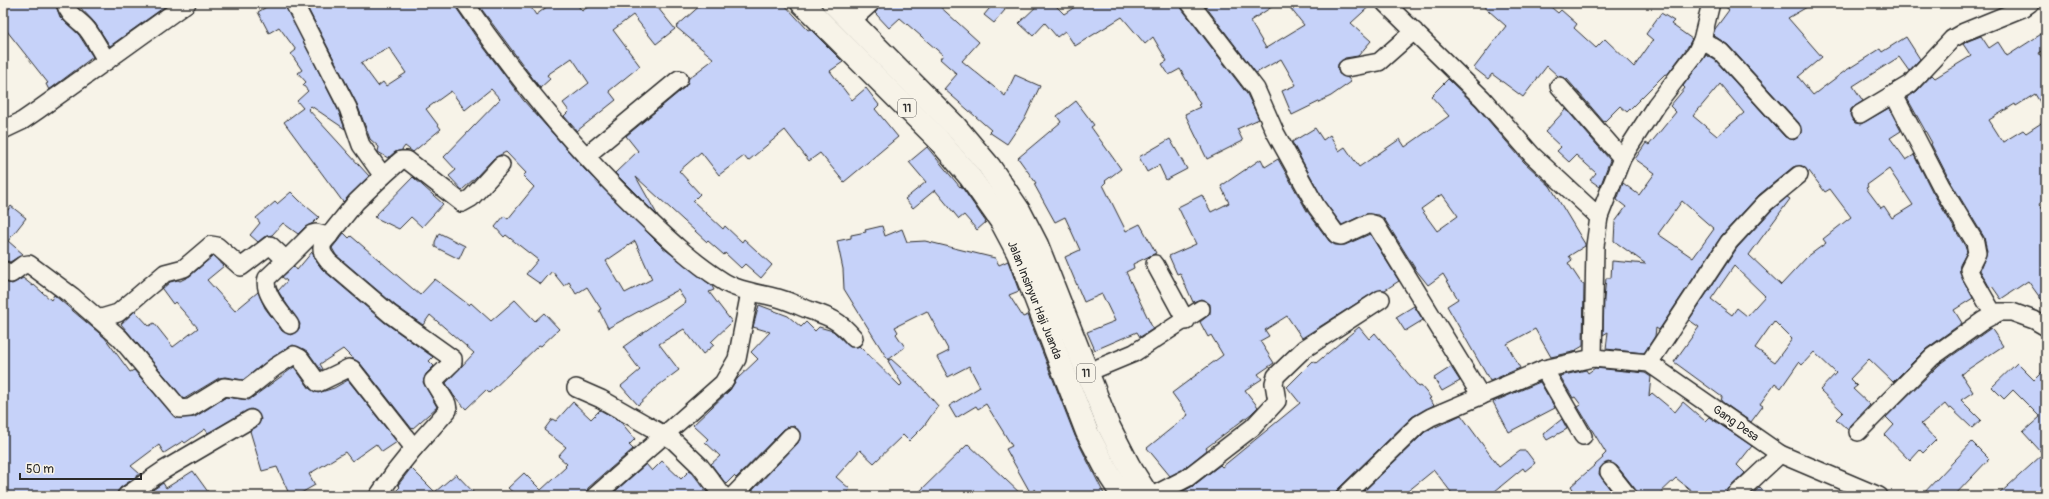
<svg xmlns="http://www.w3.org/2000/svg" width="2049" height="499" font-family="Pangolin,sans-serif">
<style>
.building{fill:#c6d2f9;stroke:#2b2b2b;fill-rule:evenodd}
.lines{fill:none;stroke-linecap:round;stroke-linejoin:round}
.street-casing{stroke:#2b2b2b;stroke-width:20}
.highway-casing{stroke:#2b2b2b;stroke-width:25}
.street{stroke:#f7f3e8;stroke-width:17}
.highway{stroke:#f7f3e8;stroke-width:22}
.labels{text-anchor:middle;stroke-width:3.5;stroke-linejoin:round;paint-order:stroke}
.shield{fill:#f7f3e8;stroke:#686764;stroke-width:1}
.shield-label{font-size:11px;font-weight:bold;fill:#2b2b2b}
.street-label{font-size:12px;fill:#2b2b2b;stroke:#f7f3e8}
</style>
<rect width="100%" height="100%" fill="#f7f3e8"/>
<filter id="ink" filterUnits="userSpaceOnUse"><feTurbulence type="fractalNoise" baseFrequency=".025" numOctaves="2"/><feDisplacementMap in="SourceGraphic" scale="8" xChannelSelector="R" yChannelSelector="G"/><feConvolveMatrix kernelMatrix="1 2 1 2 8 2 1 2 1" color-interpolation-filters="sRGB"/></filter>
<g filter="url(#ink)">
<!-- building -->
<g class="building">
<polygon points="3,3 55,3 60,17 79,35 93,57 49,90 46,84 48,83 3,26"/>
<polygon points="76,3 170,3 110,46 95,23"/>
<polygon points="273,3 284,3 339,112 345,129 311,106 308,109 369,176 343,202 284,122 303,108 297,101 308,91 303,85 306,82 298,73 302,70 291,54 296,50 279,27 269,33 258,12"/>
<path d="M305,3H455L457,9L476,37L524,101L585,170L662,247L712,286L714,290L709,292L732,322L711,342L714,345L703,354L684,329L659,344L679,370L651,391L652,392L638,405L621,386L640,370L623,347L686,302L678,290L608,328L599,310L601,309L587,287L576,294L569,282L564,286L552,271L541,284L536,281L526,274L538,260L506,235L504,237L495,227L504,216L508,219L534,187L523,176L526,173L506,152L494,158L476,177L462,190L449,176L456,170L444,157L500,99L491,89L465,110L451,91L426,109L441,129L413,152L405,146L402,150L395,152L388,158L378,152L379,147L370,139L357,104ZM389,48L406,73L386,86L383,82L378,86L361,63ZM635,241L652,279L625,293L606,261Z"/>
<polygon points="477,3 528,3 536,15 552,3 576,3 582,11 594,3 654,3 675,29 656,44 633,15 613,30 640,66 609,91 616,100 577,131 564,116 569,111 563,103 589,83 572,58 547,75 550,79 540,88"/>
<polygon points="703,3 783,3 808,30 810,29 843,62 830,71 852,100 866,88 879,105 875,109 898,137 844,182 820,153 809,161 785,130 748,161 744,156 719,175 701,152 679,171 700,194 693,201 723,229 725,226 742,242 744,239 772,265 761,278 745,264 741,268 725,253 724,255 708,241 707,242 636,177 658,216 615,173 638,151 626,136 685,87 689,78 714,59 676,27"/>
<polygon points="882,3 936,3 979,42 962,61 1005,96 1015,75 1040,86 1026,116 1007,144 989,132 991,130 944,89 957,74 940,59 943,55 900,18 889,28 875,13"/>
<polygon points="994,3 997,3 1005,10 994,23 984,15"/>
<polygon points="1040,3 1053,3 1064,14 1081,3 1180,3 1182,9 1247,94 1259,119 1237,129 1243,141 1207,159 1185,114 1200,107 1198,105 1200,104 1180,69 1169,75 1162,64 1167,61 1153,37 1145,44 1122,17 1075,46 1065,31 1057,37 1045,23 1033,36 1019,23"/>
<polygon points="1203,3 1278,3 1250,21 1266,48 1304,25 1286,3 1373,3 1351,23 1371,41 1358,56 1345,58 1338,64 1339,74 1348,78 1351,82 1331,96 1292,115 1282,91 1296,85 1281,59 1256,73"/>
<polygon points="1480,3 1546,3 1558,13 1561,10 1577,24 1574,28 1596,48 1605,39 1634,67 1653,40 1646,34 1661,13 1674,21 1671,24 1692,39 1687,48 1667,75 1665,74 1627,112 1620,106 1604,122 1567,79 1558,76 1547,66 1523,97 1492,74 1488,79 1474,68 1506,26"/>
<path d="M1721,3H1814L1788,18L1822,57L1798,77L1813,95L1845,71L1880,49L1882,52L1906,37L1920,59L1909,71L1899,57L1853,86L1863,101L1851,109L1850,115L1855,123L1861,124L1889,108L1901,131L1890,138L1906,160L1914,155L1932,191L1965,246L1967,252L1960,265V272L1973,298L1954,310L1962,323L1926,349L1893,382L1869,359L1850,379L1857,386L1853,389L1870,405L1851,425L1848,430L1836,419L1843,412L1820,390L1836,373L1814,352L1802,365L1799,362L1781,388L1775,383L1760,404L1763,406L1751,422L1721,401L1722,397L1674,362L1699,327L1689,320L1737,248L1772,210L1787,197L1790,199L1749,255L1781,285L1807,257L1826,243L1823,239L1851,217L1830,189L1825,192L1809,171L1808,172L1802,166L1793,167L1759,195L1722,235L1659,330L1656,328L1655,336L1644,353L1606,349L1608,332L1603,335L1604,299L1606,278H1611L1612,261L1646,264L1614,241L1615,222L1626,207L1617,200L1623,183L1639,195L1655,173L1635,159L1646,143L1649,145L1676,112L1670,106L1685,88L1683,86L1706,55L1715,60L1785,137L1794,140L1801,133L1799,123L1728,45L1713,35L1715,29L1729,10ZM1720,84L1744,113L1717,136L1693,116ZM1889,169L1913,205L1892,218L1884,206L1881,208L1866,188L1868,187L1867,185ZM1682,201L1714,229L1693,258L1658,234ZM1734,266L1765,296L1747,316L1737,308L1732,315L1711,299ZM1774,321L1792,339L1775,362L1755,348Z"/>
<polygon points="2046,31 2046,49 2039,53 2046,64 2046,112 2035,94 2016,106 2015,104 1989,120 2003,142 2023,130 2026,133 2046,120 2046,199 2039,204 2046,214 2046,306 2028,281 2001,299 1992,286 1990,288 1980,270 1987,252 1984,237 1950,181 1931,144 1932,143 1907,98 1917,91 1932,75 1935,78 1971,56 1963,44 1968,41 1981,36 1989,48 1998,42 2007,56"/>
<path d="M1448,79L1476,106L1524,162L1550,186L1585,244V246L1569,256L1572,260L1568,263L1582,284H1584L1583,346L1576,350L1577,351L1551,357L1535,329L1507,344L1520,368L1490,381L1447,306L1458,299L1443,274L1428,285L1416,270L1385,220L1379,215L1365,214L1342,225L1324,201L1292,142L1315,128L1323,140L1330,135L1339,151L1345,147L1359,167L1400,139L1405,147L1449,116L1431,96ZM1442,194L1458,216L1437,231L1421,209Z"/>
<polygon points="1076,101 1094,125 1091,127 1121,169 1105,181 1106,182 1103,185 1126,231 1140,224 1156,253 1133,264 1134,268 1126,272 1153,329 1140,337 1137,332 1095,350 1087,332 1115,321 1102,294 1084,302 1065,257 1080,250 1065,217 1055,222 1034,184 1036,183 1018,158 1061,122 1057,116"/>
<polygon points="1566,109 1610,160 1600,187 1590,180 1596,173 1576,155 1569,162 1557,151 1561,147 1545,132"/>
<polygon points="1170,139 1187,169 1166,180 1159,165 1147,172 1139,157"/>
<polygon points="927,147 960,187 961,186 986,222 977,230 964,215 959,219 935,190 913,208 905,199 926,182 909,162"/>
<polygon points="1261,159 1265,167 1278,159 1307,211 1329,241 1335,245 1345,245 1370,234 1399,281 1385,290 1376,291 1302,338 1287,316 1265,330 1269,336 1260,341 1274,363 1258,374 1262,379 1245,390 1258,407 1251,414 1206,448 1207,450 1182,470 1170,476 1147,448 1188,415 1172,393 1223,355 1211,335 1208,337 1200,322 1210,314 1210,304 1201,299 1193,302 1180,273 1177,274 1169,256 1196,244 1178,207 1202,195 1211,212 1229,203 1221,186"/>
<polygon points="413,177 443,204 422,227 411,217 399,229 374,217"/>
<polygon points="291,192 300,201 319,217 313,223 305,227 298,234 283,223 272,235 264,237 258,242 250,235 260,223 256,218 275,202 277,204"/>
<polygon points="11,206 26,218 8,241 23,254 10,262 3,260 3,216"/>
<polygon points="882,226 885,236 902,229 907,242 925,241 995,258 999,265 1008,261 1019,291 1009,295 1023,317 1028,315 1075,436 1105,496 1040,496 1035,489 1030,492 1006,449 1012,446 986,404 978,409 976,406 956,418 949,406 980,387 969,366 948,377 937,357 949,351 927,311 895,327 898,332 896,334 905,347 888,360 844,289 843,269 837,241 851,238 851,235 866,232 865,230"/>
<polygon points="344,233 349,238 351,236 420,295 435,279 469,305 471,303 491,321 515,300 535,321 544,313 559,329 541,346 539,345 489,393 486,390 466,409 454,396 446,383 474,353 430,315 423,325 396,306 336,255 332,248"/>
<polygon points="439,233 465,246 459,259 435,247 435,242"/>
<polygon points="312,252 316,261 323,270 384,322 433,357 429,361 434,366 426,374 423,382 437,407 412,429 360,363 352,358 343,349 320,364 323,369 321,370 308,352 293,345 270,359 243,380 225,377 219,378 184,399 121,324 135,311 149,326 154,323 173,347 198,328 175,302 173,304 162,289 170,282 178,280 180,281 190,276 213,256 224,266 207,280 235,311 258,292 265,308 282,331 291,335 299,329 300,324 278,291 287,281 282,277 294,266 297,270"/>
<polygon points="23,278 33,286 34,285 51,300 54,295 105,338 130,372 134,370 176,418 195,417 226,397 249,400 294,367 310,389 318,393 334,388 348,380 397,442 382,452 376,444 352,461 345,452 309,474 315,485 296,496 290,496 277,467 262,471 250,431 259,424 261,419 256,411 251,409 208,433 205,429 185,443 183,441 164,453 159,445 131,466 140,474 120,488 116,496 3,496 3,281 12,284"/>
<polygon points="759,305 788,316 801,327 806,322 815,331 819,327 833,331 850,347 859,346 900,386 902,384 888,361 891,359 919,384 938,406 924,426 909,441 903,435 874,463 860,450 836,477 850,489 844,496 776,496 770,491 765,496 755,496 751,492 798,443 800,433 794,426 784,429 736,478 734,476 726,484 711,464 720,456 705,442 708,439 693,425 730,390 737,379 758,359 751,352 770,332 753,327"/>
<polygon points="1414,306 1423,320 1405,331 1396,317"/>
<polygon points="1359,327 1369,339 1375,333 1419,387 1421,386 1431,398 1429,399 1434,405 1412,417 1338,489 1335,496 1186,496 1182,492 1193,486 1220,465 1222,467 1300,403 1287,387 1313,361 1316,363"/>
<polygon points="1991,328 2003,346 1961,374 1973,392 1961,400 1981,420 1972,428 1951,408 1949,409 1945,404 1921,424 1936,440 1923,453 1920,450 1910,461 1885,435 1894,425 1886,417 1939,365"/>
<polygon points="2017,363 2034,380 2046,368 2046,484 2033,496 1997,496 2043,454 2023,432 2040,417 2013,390 2004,399 1992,387"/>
<polygon points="1451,367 1460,381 1442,391 1434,378"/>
<polygon points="1595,368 1645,373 1651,377 1649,396 1652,393 1675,412 1683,402 1705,421 1709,417 1752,446 1737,465 1745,473 1728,489 1725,496 1698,496 1676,478 1657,496 1638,496 1636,490 1617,466 1608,462 1600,468 1599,474 1615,496 1577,496 1571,486 1603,458 1602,457 1606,453 1578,407 1581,405 1575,397 1573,398 1560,376 1586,370 1588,373"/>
<polygon points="1540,382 1555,408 1509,432 1493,402"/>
<polygon points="573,402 591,419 600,410 620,421 635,439 629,445 633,449 588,488 585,496 517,496 508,488 524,473 541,490 566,467 565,466 567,464 558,456 566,447 544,430 552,419 556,421"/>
<polygon points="1461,415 1499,467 1520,451 1526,451 1535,463 1525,471 1523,468 1489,496 1454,496 1434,470 1402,496 1359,496 1425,432"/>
<polygon points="1562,419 1567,429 1547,440 1543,434"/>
<polygon points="1972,442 1989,459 1954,496 1921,496"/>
<polygon points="968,444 1023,496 915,496"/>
<polygon points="662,461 681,479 690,470 710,496 610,496 646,464 652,471"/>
<polygon points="411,468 435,492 456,474 477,496 391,496 400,487 398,485"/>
<polygon points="193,471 211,496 144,496 163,483 166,488"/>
<polygon points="1760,487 1769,496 1750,496"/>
</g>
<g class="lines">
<!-- street casing -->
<g class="street-casing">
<g id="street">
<path d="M65,3C69,17 79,19 87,29C95,39 100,51 107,61"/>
<polyline points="294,3 348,108 361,145 383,176 401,160 407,160 462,203 471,198 501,165"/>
<path d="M465,3C516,78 575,149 640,212C665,236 691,261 721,280C737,291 759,293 778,298C789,301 799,306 809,310C830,317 839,320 854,338"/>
<polyline points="1190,3 1256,89 1275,132 1316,206 1337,235 1341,236 1369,223 1376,225 1481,396"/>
<polyline points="1385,3 1483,99 1532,155 1599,217"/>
<polyline points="851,21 871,3"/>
<polyline points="1702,40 1721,52 1792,130"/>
<polyline points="1347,68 1379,62 1414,31"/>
<polyline points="1559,86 1622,158"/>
<polyline points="1894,95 1941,186 1975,242 1977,253 1969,269 1971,275 1994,315"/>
<polyline points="1860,114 1910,84 1952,39 1964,32 2023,8 2030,3"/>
<polyline points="3,130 22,121 38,110 187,3"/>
<polyline points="586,156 679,79"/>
<path d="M383,176L356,202L323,243C320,251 324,256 329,262L390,314L453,359V362L433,381L447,404L448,410L414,448"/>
<polyline points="286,260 312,234 316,233 329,236"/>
<polyline points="1155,264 1186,321"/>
<polyline points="3,270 11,274 23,265 29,264 72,296 120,338 180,409 190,408 224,387 246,390 275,367 294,355 300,358 318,383 349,368 352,369 414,448 394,473 378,496"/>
<path d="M98,319L118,313L165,273L184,268L211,245L217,246L241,267L270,245L286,260L267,278C262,293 282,313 290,325"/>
<polyline points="1593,358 1595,246 1599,217 1622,158 1656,105 1696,53 1702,40 1711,3"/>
<polyline points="1649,363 1729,242 1765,203 1799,175"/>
<polyline points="1544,369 1583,436"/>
<polyline points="1086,373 1134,353 1201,309"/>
<polyline points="576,388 601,399 673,440 700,466 723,496"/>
<polyline points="1858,432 1932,357 1984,320 1999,312 2012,312 2034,320 2046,327"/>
<polyline points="1609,472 1628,496"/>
<polyline points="126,496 164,470 251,419"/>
<polyline points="595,496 723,383 737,359 750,292"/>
<polyline points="733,496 791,436"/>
<polyline points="1152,496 1187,478 1253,427 1277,401 1274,383 1276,376 1304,349 1381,299"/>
<polyline points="1345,496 1419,424 1431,417 1544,369 1593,358 1649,363 1780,454 1879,496"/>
<polyline points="1735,496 1780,454"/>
</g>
</g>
<!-- highway casing -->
<g class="highway-casing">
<g id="highway">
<polyline points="802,3 937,138 970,177 1001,221 1018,253 1087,432 1110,476 1123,496"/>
<polyline points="833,3 955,126 989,166 1020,212 1037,245 1108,425 1129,466 1148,496"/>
</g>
</g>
<!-- street -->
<use href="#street" class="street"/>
<!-- highway -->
<use href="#highway" class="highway"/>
</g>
</g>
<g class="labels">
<!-- shield labels -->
<g class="shield">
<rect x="898" y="99" width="18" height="18" rx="3"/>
<rect x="1077" y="364" width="18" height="18" rx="3"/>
</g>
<g class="shield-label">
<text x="907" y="112">11</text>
<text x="1086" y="377">11</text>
</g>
<!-- street labels -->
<g class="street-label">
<text transform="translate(1035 300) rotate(68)" y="4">Jalan Insinyur Haji Juanda</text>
<text transform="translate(1736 423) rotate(35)" y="4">Gang Desa</text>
</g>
</g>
<!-- margin -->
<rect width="2049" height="499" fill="none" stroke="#f7f3e8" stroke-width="16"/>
<rect x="8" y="8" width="2033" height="483" fill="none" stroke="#2b2b2b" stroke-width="1.5" filter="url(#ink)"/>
<!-- scale -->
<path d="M20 473v6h121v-6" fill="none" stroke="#2b2b2b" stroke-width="2"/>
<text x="26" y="473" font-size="12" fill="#2b2b2b" stroke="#f7f3e8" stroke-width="3" paint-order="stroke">50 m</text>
</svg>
